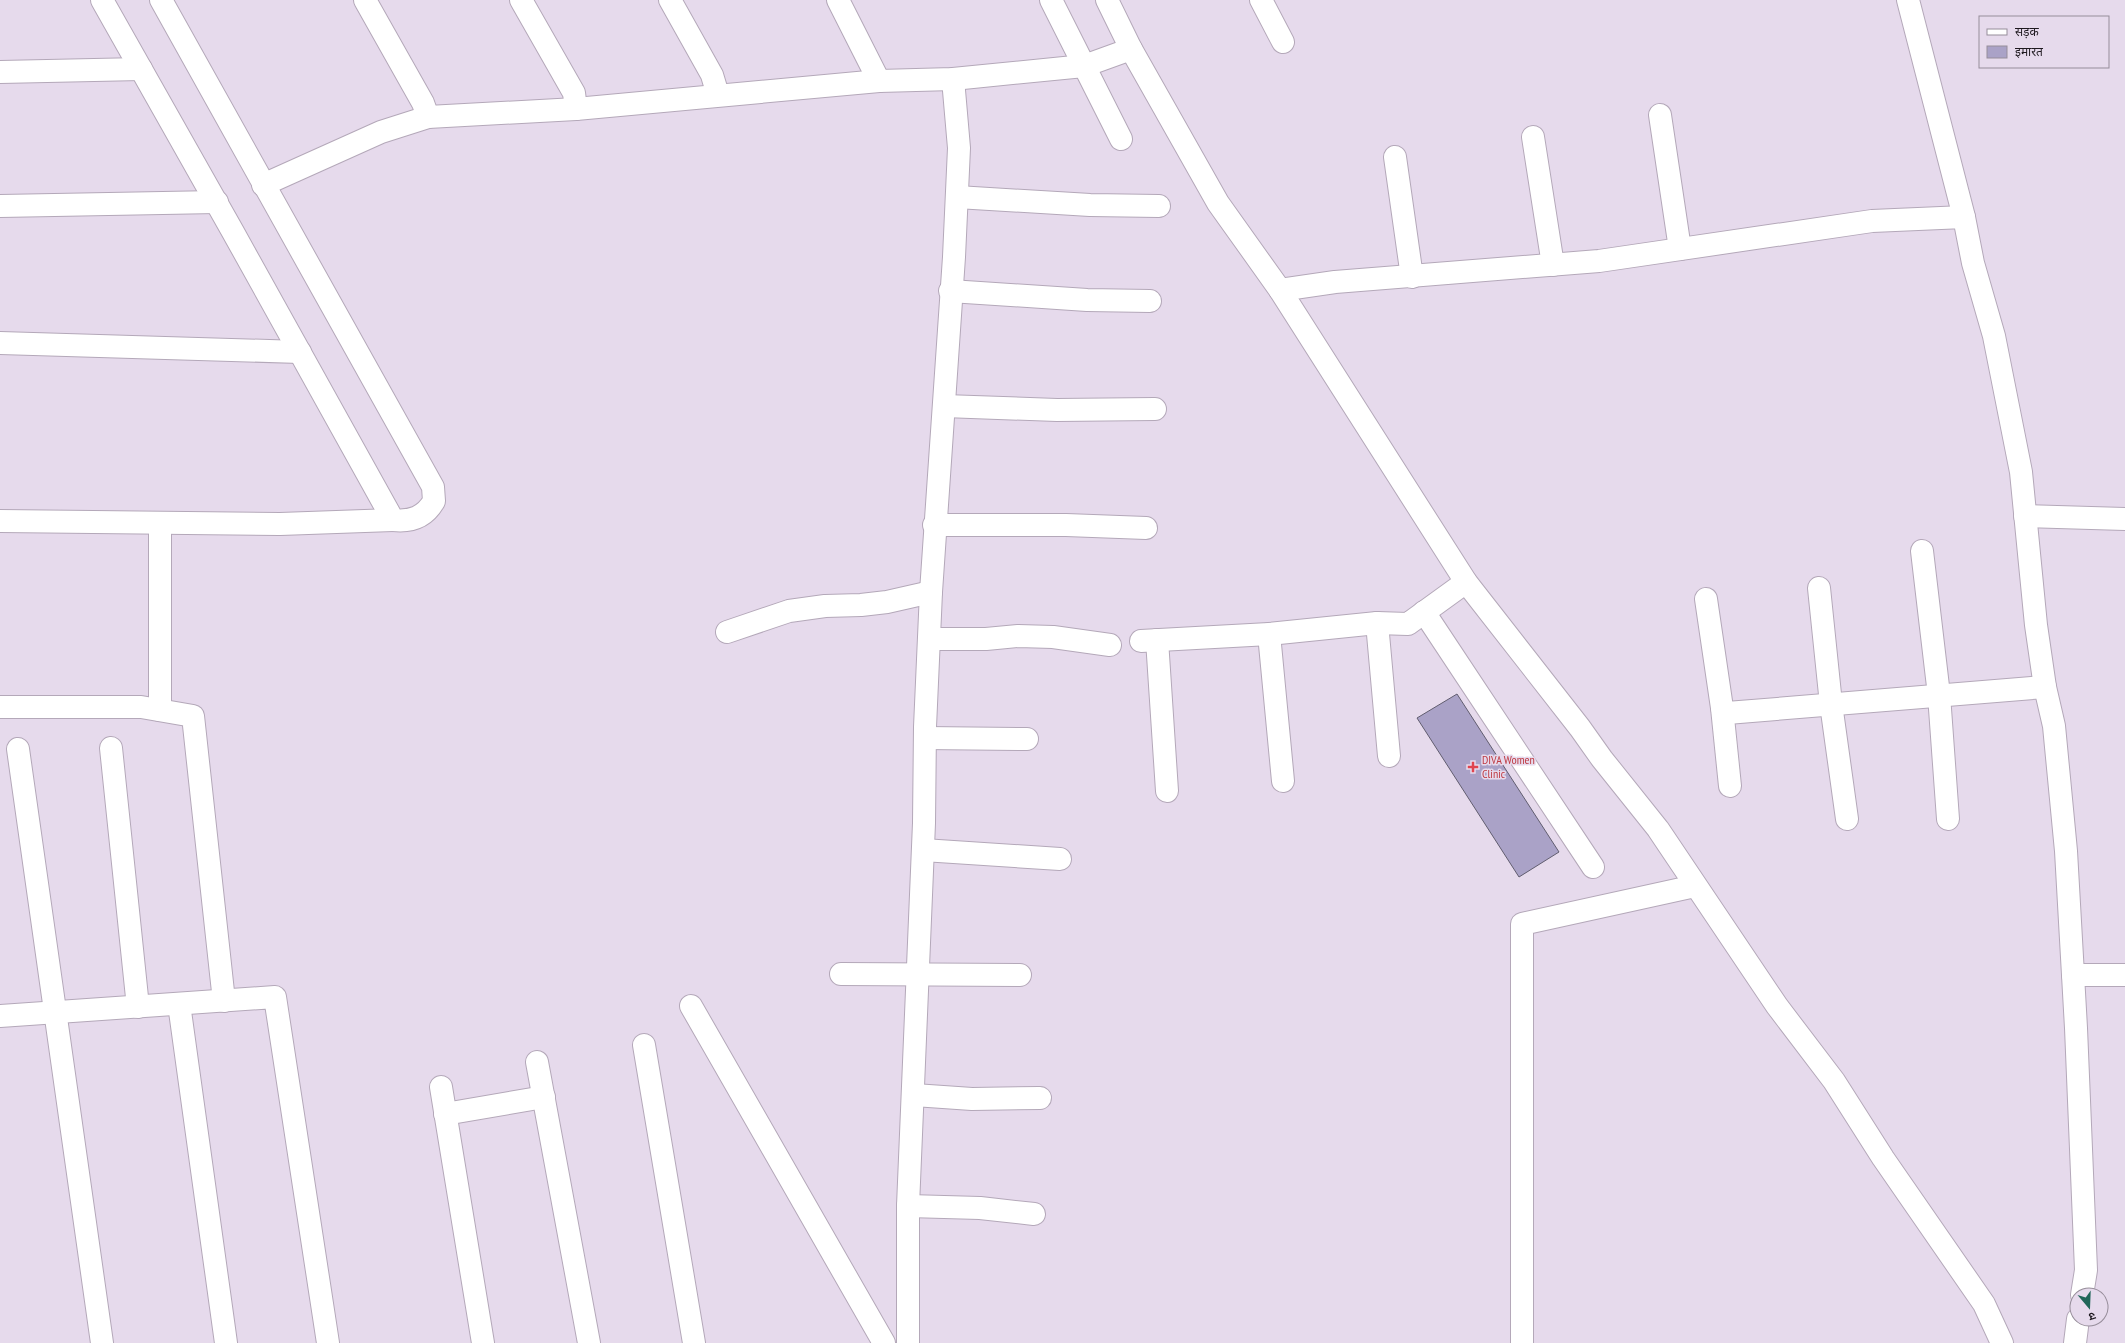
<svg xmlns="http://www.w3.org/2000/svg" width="2125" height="1343" font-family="'PT Sans Narrow','Noto Sans Devanagari',sans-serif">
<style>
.building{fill:#aaa2c7;stroke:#615d6f}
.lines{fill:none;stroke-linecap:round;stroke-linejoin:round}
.minor-casing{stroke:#b4a8b9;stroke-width:24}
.minor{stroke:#fff;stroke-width:22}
.health-dot{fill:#e0444e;stroke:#e6daec;stroke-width:1.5}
.labels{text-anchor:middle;stroke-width:3;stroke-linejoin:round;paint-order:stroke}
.health-label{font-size:12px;fill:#be3a42;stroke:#e6daec;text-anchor:start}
</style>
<rect width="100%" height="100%" fill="#e6daec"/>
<!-- building -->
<polygon class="building" points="1457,694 1559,852 1519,877 1417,718"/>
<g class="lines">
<!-- minor casing -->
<g class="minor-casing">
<g id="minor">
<path d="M102,0L233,232L393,520C411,522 425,517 434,501L433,487L161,0"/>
<polyline points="365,0 423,103 428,117"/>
<polyline points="521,0 574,93 576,109"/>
<polyline points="670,0 712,75 718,95"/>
<polyline points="838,0 879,81"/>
<polyline points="1051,0 1121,139"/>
<polyline points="1107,0 1131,49 1218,203 1280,290 1466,582 1580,728 1602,759 1658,829 1777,1006 1834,1081 1883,1158 1984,1304 2002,1343"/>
<polyline points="1261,0 1283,42"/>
<polyline points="1908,0 1964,217"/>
<polyline points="0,72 141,69"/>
<polyline points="1660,115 1680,249"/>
<polyline points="1533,137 1553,265"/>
<polyline points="1395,157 1412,277"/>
<polyline points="263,185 381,132 428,117 576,109 879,81 953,79 1084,66 1131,49"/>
<polyline points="957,197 1090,205 1159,206"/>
<polyline points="0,206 217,202"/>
<polyline points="1280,290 1335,282 1599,261 1872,221 1964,217 1973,263 1994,336 2021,472 2036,625 2045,687 2054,726 2066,851 2076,1028 2086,1270 2082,1295"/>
<polyline points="950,291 1087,300 1150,301"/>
<polyline points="0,343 300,352"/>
<polyline points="944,406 1057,410 1155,409"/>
<polyline points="2025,516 2125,519"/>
<polyline points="0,521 280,524 393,520"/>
<polyline points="160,523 160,710"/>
<polyline points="934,525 1066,525 1146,528"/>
<polyline points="1922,551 1939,695 1948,819"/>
<polyline points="1819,588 1831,704 1847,819"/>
<polyline points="1706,599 1722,708 1727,713 2045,687"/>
<polyline points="1424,612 1593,867"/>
<polyline points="1377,623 1389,756"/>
<polyline points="727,632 789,611 825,606 861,605 887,602 931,592"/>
<polyline points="1269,634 1283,781"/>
<polyline points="930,639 986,639 1018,636 1053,637 1110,645"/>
<polyline points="1157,640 1167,791"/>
<polyline points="1141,641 1269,634 1377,623 1408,624 1466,582"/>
<polyline points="0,707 141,707 193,716 224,1001"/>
<polyline points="1722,708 1730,786"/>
<polyline points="925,738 1027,739"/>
<polyline points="111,748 138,1007"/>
<polyline points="18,749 102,1343"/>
<polyline points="923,850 1060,859"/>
<polyline points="841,974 1020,975"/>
<polyline points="2073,975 2125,975"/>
<polyline points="179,1004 226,1343"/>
<polyline points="691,1006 884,1343"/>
<polyline points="0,1016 275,997 328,1343"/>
<polyline points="644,1045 694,1343"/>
<polyline points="537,1062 589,1343"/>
<polyline points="441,1087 483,1343"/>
<polyline points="914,1095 972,1099 1040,1098"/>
<polyline points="445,1114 544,1097"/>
<polyline points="908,1206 980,1208 1034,1214"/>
<polyline points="908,1343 908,1206 924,823 925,727 931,592 954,257 959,148 953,79"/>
<polyline points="1522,1343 1522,924 1695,886"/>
<polyline points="2075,1343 2078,1319"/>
</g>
</g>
<!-- minor -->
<use href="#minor" class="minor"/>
</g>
<!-- markers -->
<path class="health-dot" d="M1471 761h4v4h4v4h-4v4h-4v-4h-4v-4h4z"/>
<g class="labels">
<!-- health labels -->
<g class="health-label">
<text x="1482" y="764">DIVA Women<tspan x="1482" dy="14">Clinic</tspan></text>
</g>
</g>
<!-- legend -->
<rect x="1979" y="16" width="130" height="52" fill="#e6daec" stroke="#968d9a"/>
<rect x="1987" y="29" width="20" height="6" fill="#ffffff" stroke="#968d9a"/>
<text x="2015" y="36" font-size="12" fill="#1e191f">सड़क</text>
<rect x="1987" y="46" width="20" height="12" fill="#aaa2c7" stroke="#968d9a"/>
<text x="2015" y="56" font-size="12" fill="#1e191f">इमारत</text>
<!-- north arrow -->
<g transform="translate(2089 1307) rotate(161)"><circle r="19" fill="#e6daec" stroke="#968d9a"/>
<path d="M0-3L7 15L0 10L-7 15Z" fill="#216659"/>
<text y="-6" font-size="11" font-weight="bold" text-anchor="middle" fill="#1e191f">उ</text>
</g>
</svg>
